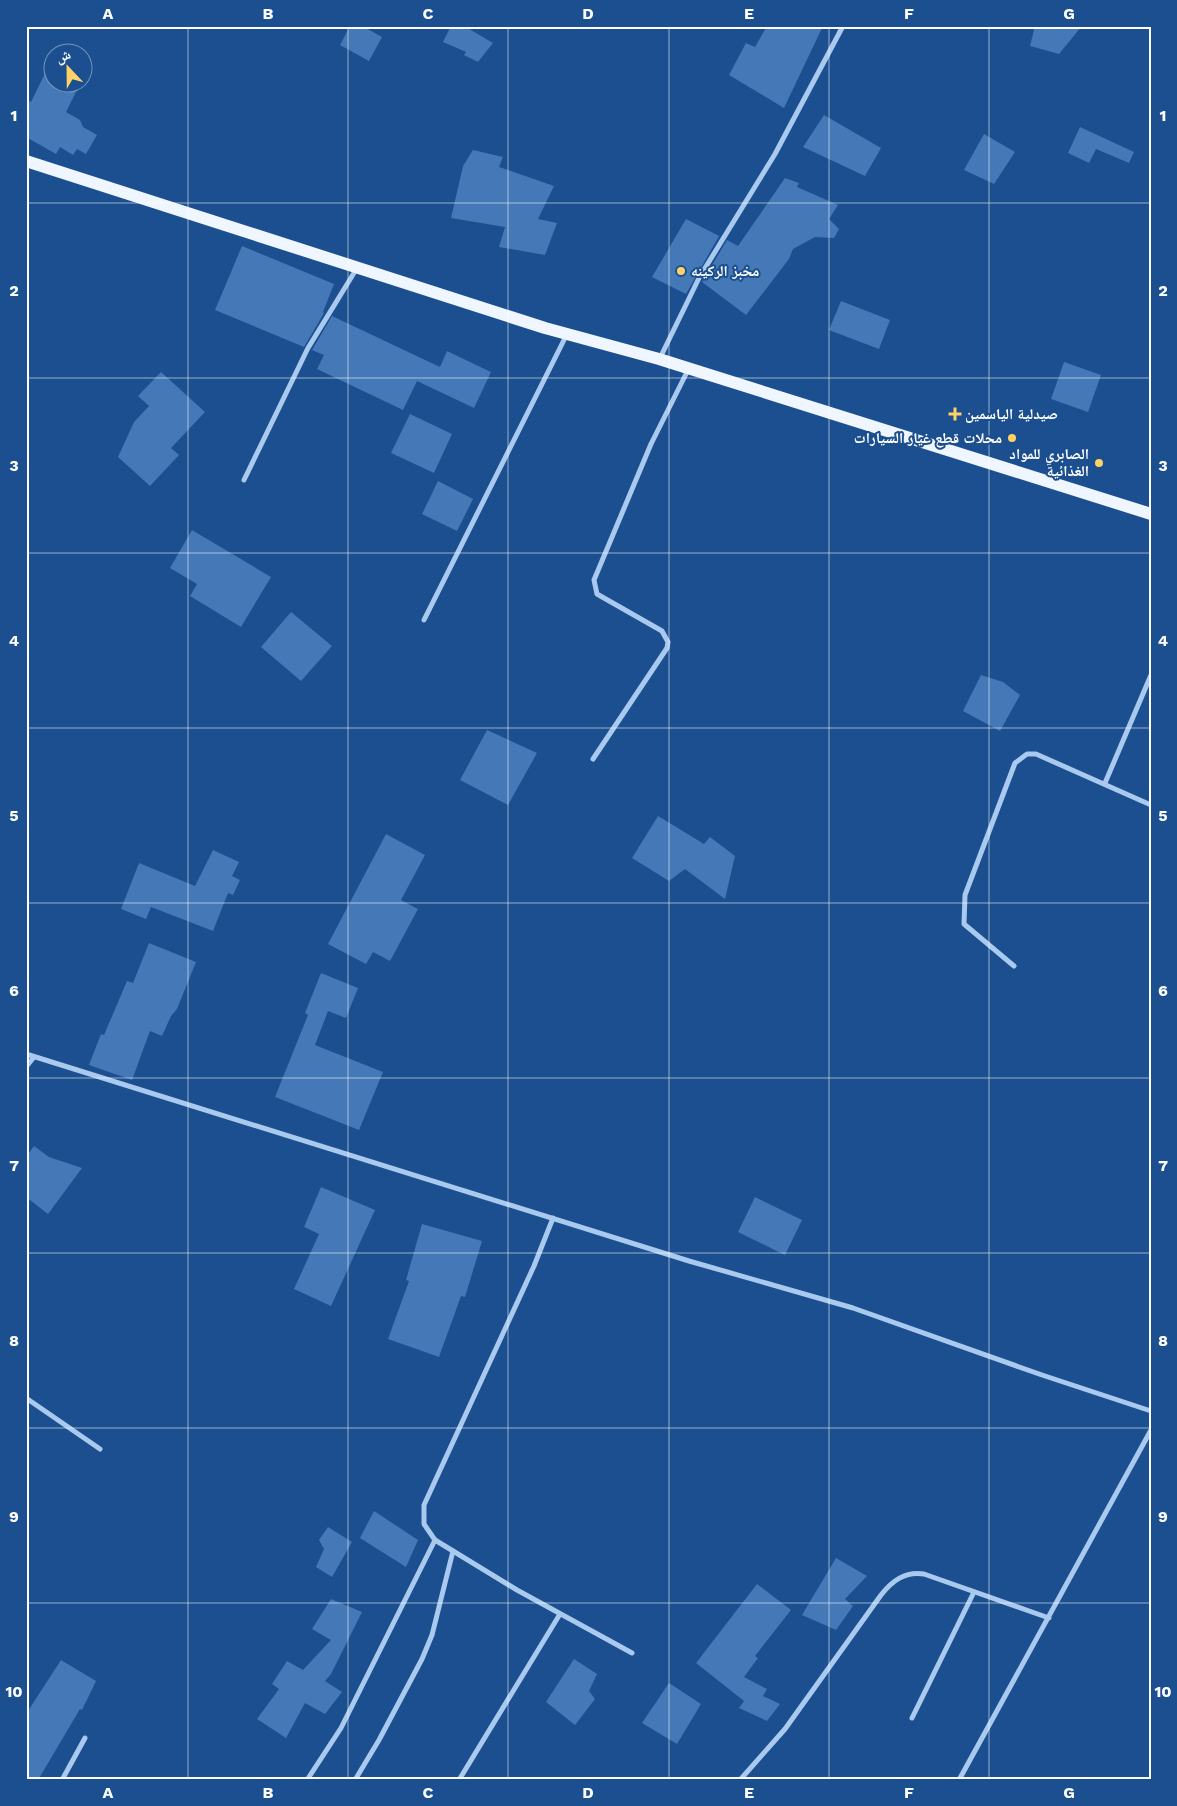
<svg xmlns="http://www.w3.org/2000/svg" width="1177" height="1806" font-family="'Work Sans','Noto Naskh Arabic',sans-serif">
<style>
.building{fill:#4478b7}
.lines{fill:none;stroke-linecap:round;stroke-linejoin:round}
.street{stroke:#a9c9ee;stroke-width:5}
.primary{stroke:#f0f6ff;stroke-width:12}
.grid{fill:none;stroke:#fff;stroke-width:1;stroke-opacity:0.55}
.poi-dot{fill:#ffd166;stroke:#1b4f8f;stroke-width:2}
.labels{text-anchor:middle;stroke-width:4;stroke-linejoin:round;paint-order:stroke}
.poi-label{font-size:15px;font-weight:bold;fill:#fff;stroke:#1b4f8f;text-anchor:start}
.neatline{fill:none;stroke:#fff;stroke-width:2}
.grid-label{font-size:16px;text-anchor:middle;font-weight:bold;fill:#fff}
</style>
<rect width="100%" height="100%" fill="#1b4f8f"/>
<!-- building -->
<g class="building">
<polygon points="350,26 362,26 382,37 369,61 340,45"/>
<polygon points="451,26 464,26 493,43 478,62 464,55 466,52 443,42"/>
<polygon points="767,26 823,26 784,108 729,75 746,43 755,47"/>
<polygon points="1035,26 1082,26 1059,54 1030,46"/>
<polygon points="52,59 52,82 81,82 66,112 80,120 83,127 97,135 86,154 77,149 73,155 60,147 56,154 26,137 26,99 31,102"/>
<polygon points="824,115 881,148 865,176 803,147"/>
<polygon points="1080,127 1134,152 1129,163 1096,149 1089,163 1068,153"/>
<polygon points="984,134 1015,152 994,184 964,170"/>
<polygon points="473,150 503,157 499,167 554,186 538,219 557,223 545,255 499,247 505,227 451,218 463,166"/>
<polygon points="785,178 799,183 797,187 838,205 829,219 839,229 834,238 815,237 793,249 789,259 746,315 702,282 727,240 738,246"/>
<polygon points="686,219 719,236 686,294 652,277"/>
<polygon points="242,246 334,284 323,312 324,313 304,347 215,310"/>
<polygon points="841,301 890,320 879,349 829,330"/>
<polygon points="332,316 440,367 447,351 491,372 474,408 417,381 403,410 317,369 324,355 312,350"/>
<polygon points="1064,362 1101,375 1088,412 1051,399"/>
<polygon points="161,372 205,412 171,448 179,455 150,486 118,457 134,422 149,406 138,396"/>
<polygon points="410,414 452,434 434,473 391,453"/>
<polygon points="438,481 473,499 457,531 422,514"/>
<polygon points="192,530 271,577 241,627 190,596 197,584 170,568"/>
<polygon points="291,612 332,646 301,681 261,647"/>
<polygon points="981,675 1003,682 1020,695 1000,731 963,711"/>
<polygon points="487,730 537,753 508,805 460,780"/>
<polygon points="658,816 704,844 710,837 735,856 725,899 685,869 669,881 632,858"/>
<polygon points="386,834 425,855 401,900 418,909 390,961 373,952 366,964 328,944"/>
<polygon points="213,850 239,862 232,876 240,880 233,895 228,893 213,931 151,907 146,919 121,909 139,863 195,886"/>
<polygon points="149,943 196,962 177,1009 171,1016 162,1036 150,1031 132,1080 89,1065 101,1034 104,1035 127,981 133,983"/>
<polygon points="321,973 358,988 346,1018 328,1011 315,1045 383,1072 359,1130 275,1097 308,1015 305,1013"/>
<polygon points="34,1146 49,1157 82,1168 48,1214 26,1197 26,1157"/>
<polygon points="321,1187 375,1210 331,1306 294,1289 319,1234 304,1227"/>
<polygon points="755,1197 802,1220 785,1255 738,1232"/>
<polygon points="422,1224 482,1241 465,1297 461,1296 439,1357 388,1339 409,1281 406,1280"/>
<polygon points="374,1511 418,1540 406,1567 360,1538"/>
<polygon points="328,1527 352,1542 332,1577 316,1567 324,1549 319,1540"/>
<polygon points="836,1558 867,1576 845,1599 853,1606 836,1630 802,1615"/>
<polygon points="757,1584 791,1610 755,1656 758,1658 744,1677 767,1689 763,1696 780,1704 767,1721 739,1708 744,1701 696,1663"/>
<polygon points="331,1599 362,1612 331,1674 325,1681 342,1692 325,1714 305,1703 286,1738 257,1719 279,1689 272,1684 287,1661 303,1670 331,1640 312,1629"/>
<polygon points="574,1659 597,1674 589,1691 595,1699 575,1725 546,1702"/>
<polygon points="61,1660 96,1681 82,1710 80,1709 38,1780 26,1780 26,1714"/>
<polygon points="669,1683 701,1704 677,1744 642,1723"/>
</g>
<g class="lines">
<!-- street -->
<g class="street">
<polyline points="660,358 699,278 775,154 843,26"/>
<polyline points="244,480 308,348 357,268"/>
<polyline points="424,620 567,334"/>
<polyline points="593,759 667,648 668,642 662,631 597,594 594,580 651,444 689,368"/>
<polyline points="1105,783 1151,675"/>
<polyline points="1014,966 964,924 965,895 1015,763 1027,754 1036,754 1151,805"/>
<polyline points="26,1054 689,1261 853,1308 1042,1375 1151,1411"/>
<polyline points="26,1067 34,1057"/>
<polyline points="553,1218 534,1266 424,1505 424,1524 435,1540 517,1590 632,1653"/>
<polyline points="26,1398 100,1449"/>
<polyline points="912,1718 974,1592"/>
<polyline points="62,1780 85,1738"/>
<polyline points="307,1780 341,1728 435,1540"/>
<polyline points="355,1780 379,1740 422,1659 432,1635 453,1551"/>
<polyline points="459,1780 560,1614"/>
<path d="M740,1780L785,1729L881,1595C892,1581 905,1571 924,1574L1049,1618"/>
<polyline points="959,1780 1151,1430"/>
</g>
<!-- primary -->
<polyline class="primary" points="26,161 545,328 659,359 1151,514"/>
</g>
<!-- grid -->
<path class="grid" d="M188,26V1780M348,26V1780M508,26V1780M669,26V1780M829,26V1780M989,26V1780M26,203H1151M26,378H1151M26,553H1151M26,728H1151M26,903H1151M26,1078H1151M26,1253H1151M26,1428H1151M26,1603H1151"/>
<!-- markers -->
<g class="poi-dot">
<circle cx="681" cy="271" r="5"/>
<path d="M952.5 406.5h5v5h5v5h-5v5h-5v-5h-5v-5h5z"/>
<circle cx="1012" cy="438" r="5"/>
<circle cx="1099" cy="463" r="5"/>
</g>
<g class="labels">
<!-- poi labels -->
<g class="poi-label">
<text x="691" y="276">مخبز الركينه</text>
<text x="965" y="419">صيدلية الياسمين</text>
<text x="1002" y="443" text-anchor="end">محلات قطع غيار السيارات</text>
<text x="1089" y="459" text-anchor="end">الصابري للمواد<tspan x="1089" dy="17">الغذائية</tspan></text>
</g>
</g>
<!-- border -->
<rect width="1177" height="1806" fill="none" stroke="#1b4f8f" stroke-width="55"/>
<!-- north arrow -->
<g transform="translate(68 68) rotate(338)"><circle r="24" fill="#1b4f8f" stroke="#7695bc"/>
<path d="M0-4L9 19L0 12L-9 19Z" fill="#ffd166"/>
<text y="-8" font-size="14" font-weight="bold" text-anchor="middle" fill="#ffffff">ش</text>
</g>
<rect x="28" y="28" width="1122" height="1750" class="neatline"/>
<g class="grid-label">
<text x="108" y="19">A</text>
<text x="268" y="19">B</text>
<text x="428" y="19">C</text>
<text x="588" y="19">D</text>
<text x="749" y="19">E</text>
<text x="909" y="19">F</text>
<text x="1069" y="19">G</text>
<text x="14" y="121">1</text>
<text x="1163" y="121">1</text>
<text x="14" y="296">2</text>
<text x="1163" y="296">2</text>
<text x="14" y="471">3</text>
<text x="1163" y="471">3</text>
<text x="14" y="646">4</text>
<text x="1163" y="646">4</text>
<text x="14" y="821">5</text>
<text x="1163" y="821">5</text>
<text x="14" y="996">6</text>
<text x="1163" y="996">6</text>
<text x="14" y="1171">7</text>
<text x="1163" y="1171">7</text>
<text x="14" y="1346">8</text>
<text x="1163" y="1346">8</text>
<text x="14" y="1522">9</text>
<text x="1163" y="1522">9</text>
<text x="14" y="1697">10</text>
<text x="1163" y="1697">10</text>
<text x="108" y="1798">A</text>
<text x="268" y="1798">B</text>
<text x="428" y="1798">C</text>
<text x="588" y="1798">D</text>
<text x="749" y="1798">E</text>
<text x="909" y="1798">F</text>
<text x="1069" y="1798">G</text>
</g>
</svg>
